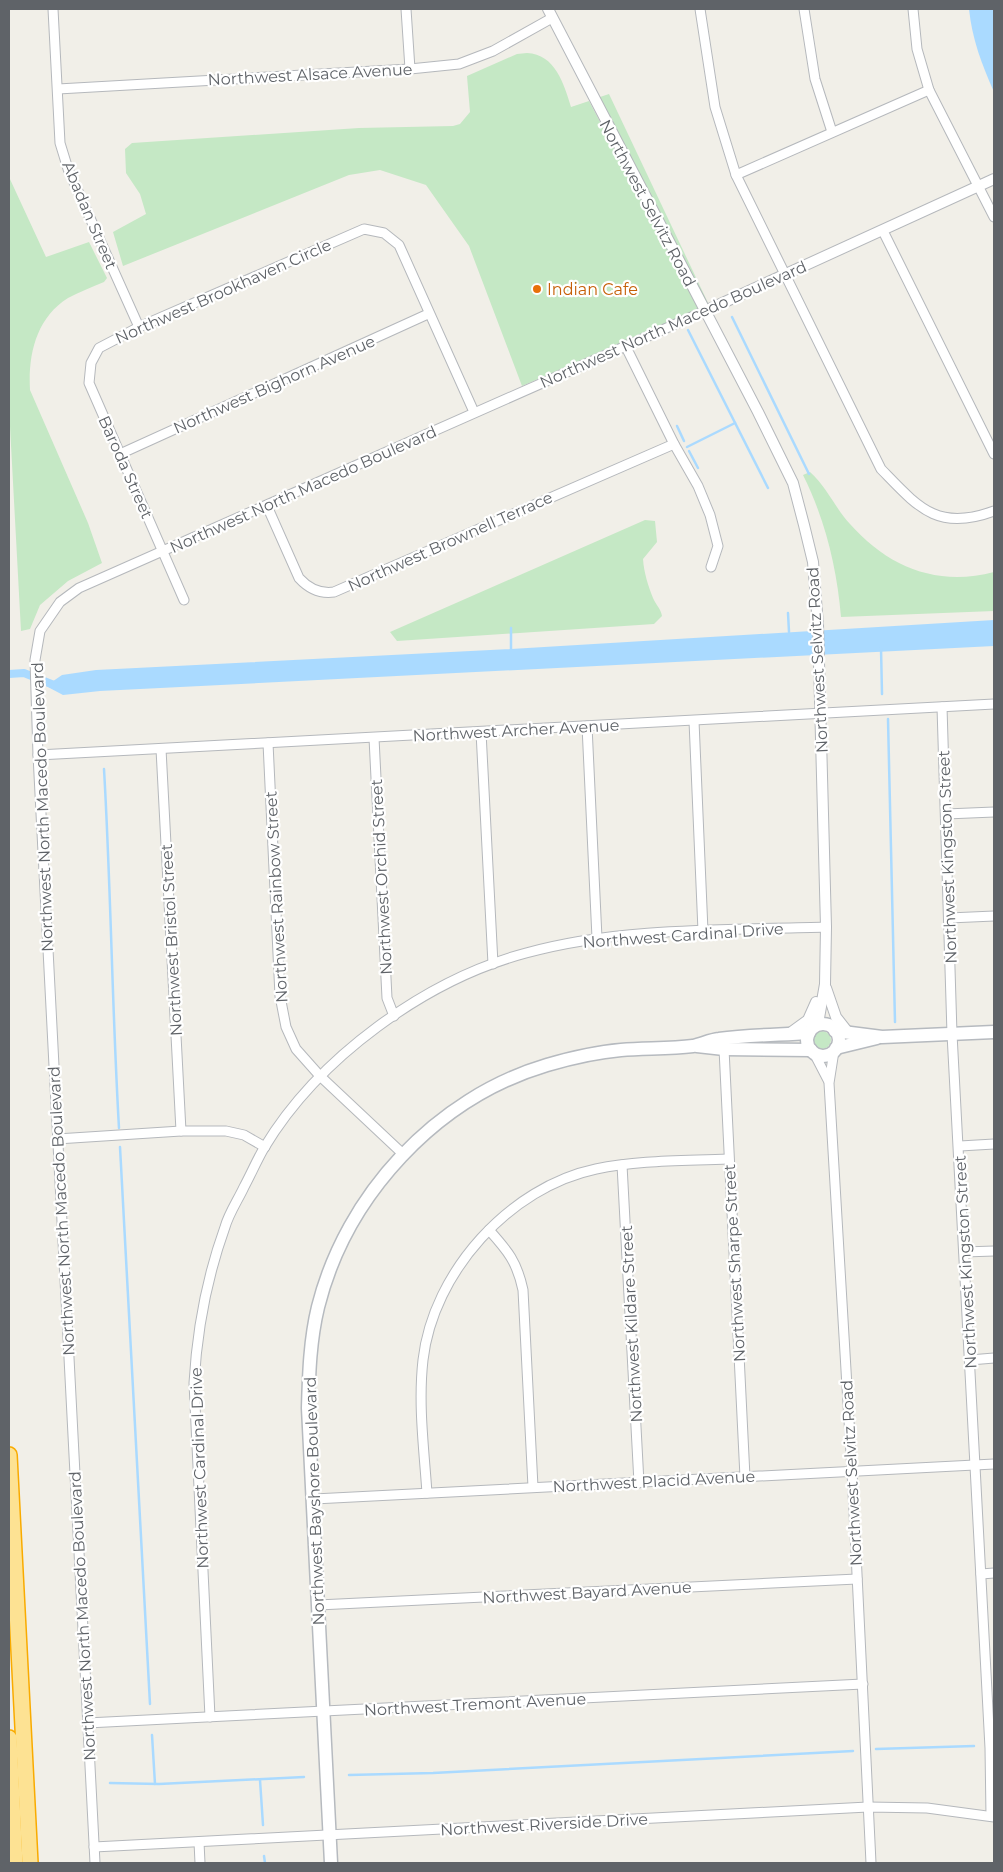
<svg xmlns="http://www.w3.org/2000/svg" width="1003" height="1872" font-family="Montserrat,sans-serif">
<style>
.green{fill:#c5e8c5}
.water{fill:#aadaff}
.lines{fill:none;stroke-linecap:round;stroke-linejoin:round}
.stream{stroke:#aadaff;stroke-width:2.5}
.canal{stroke:#aadaff;stroke-width:8}
.minor-casing{stroke:#b5b8bc;stroke-width:11}
.tertiary-casing{stroke:#b5b8bc;stroke-width:12}
.secondary-casing{stroke:#b6babf;stroke-width:15}
.motorway-casing{stroke:#f9ab00;stroke-width:18}
.minor{stroke:#fff;stroke-width:9}
.tertiary{stroke:#fff;stroke-width:10}
.secondary{stroke:#fff;stroke-width:12}
.motorway{stroke:#fde293;stroke-width:15}
.food-dot{fill:#e8710a;stroke:#fff;stroke-width:2}
.labels{text-anchor:middle;stroke-width:4.5;stroke-linejoin:round;paint-order:stroke}
.street-label{font-size:16px;fill:#5f6368;stroke:#fff}
.food-label{font-size:16px;fill:#c56008;stroke:#fff;text-anchor:start}
</style>
<rect width="100%" height="100%" fill="#f1efe8"/>
<!-- green -->
<g class="green">
<path d="M527,53C555,54 564,84 571,107L589,101L699,309L522,386L469,246L426,185L380,170L349,175L123,266L113,232L146,214L140,194L126,173L125,149L132,143L359,128L453,126L460,124L470,112L467,76L517,54Z"/>
<polygon points="609,94 709,305 706,306 597,98"/>
<path d="M9,177L46,257L89,242L107,278L104,282C92,287 79,292 68,298C36,318 28,355 30,390L88,523L102,563L68,581L40,605L30,629L21,631L9,408Z"/>
<path d="M810,472C827,487 835,508 850,524C888,567 937,587 994,572V611L841,617C837,568 825,519 803,475Z"/>
<path d="M645,520L655,521L657,542L643,559C644,573 648,585 653,598C656,605 661,609 662,616L654,624L397,641L390,632Z"/>
<circle cx="822" cy="1040" r="9"/>
</g>
<!-- water -->
<g class="water">
<path d="M969,9H994V92C982,65 972,39 969,9Z"/>
<polygon points="994,620 994,646 100,691 63,695 46,686 62,675 96,670 511,649"/>
</g>
<g class="lines">
<!-- stream -->
<g class="stream">
<polyline points="732,317 809,474"/>
<polyline points="688,330 768,488"/>
<polyline points="677,426 684,441"/>
<polyline points="687,447 735,423"/>
<polyline points="689,451 698,468"/>
<polyline points="788,613 789,632"/>
<polyline points="511,628 511,649"/>
<polyline points="881,648 882,694"/>
<polyline points="888,719 895,1022"/>
<path d="M104,769C111,889 112,1008 119,1128"/>
<polyline points="120,1147 150,1704"/>
<polyline points="152,1735 155,1784"/>
<polyline points="876,1749 974,1746"/>
<polyline points="349,1775 433,1773 853,1751"/>
<polyline points="260,1780 263,1825"/>
<polyline points="110,1783 159,1784 304,1777"/>
<polyline points="264,1856 265,1863"/>
</g>
<!-- canal -->
<polyline class="canal" points="9,674 24,673 59,687"/>
<!-- minor casing -->
<g class="minor-casing">
<g id="minor">
<polyline points="53,9 60,143 68,169 139,327"/>
<polyline points="406,9 410,69"/>
<path d="M700,9L715,107L736,175L881,469C918,507 937,532 994,511"/>
<polyline points="804,9 815,79 832,132"/>
<polyline points="913,9 917,49 929,90 994,217"/>
<polyline points="58,89 410,69 459,64 493,51 552,18"/>
<polyline points="736,175 929,90"/>
<polyline points="883,231 994,454"/>
<polyline points="625,345 674,444 698,486 710,515 718,546 711,567"/>
<polyline points="120,454 428,314"/>
<path d="M267,506L299,578C309,589 320,594 334,592L674,444"/>
<polyline points="184,600 89,383 91,363 99,348 139,327 364,229 384,233 399,245 474,412"/>
<polyline points="942,707 952,1034 990,1748 991,1816"/>
<polyline points="694,721 703,931"/>
<polyline points="587,726 597,938"/>
<polyline points="481,732 493,964"/>
<polyline points="374,738 387,998 394,1016"/>
<polyline points="268,743 280,996 286,1027 296,1049 320,1076 403,1154"/>
<polyline points="161,749 181,1131"/>
<polyline points="38,755 994,704"/>
<polyline points="946,814 994,812"/>
<polyline points="949,918 994,916"/>
<polyline points="724,1049 745,1477"/>
<polyline points="834,1051 829,1083 852,1471 871,1863"/>
<polyline points="814,1053 828,1080"/>
<polyline points="57,1139 181,1131 226,1131 244,1135 265,1147"/>
<polyline points="960,1146 994,1144"/>
<polyline points="622,1165 639,1483"/>
<path d="M489,1230C508,1251 517,1262 523,1290L533,1487"/>
<polyline points="964,1252 994,1251"/>
<polyline points="970,1360 994,1358"/>
<path d="M427,1493C424,1449 418,1404 423,1360C433,1272 510,1187 596,1169C639,1160 685,1161 728,1159"/>
<polyline points="314,1499 994,1464"/>
<polyline points="981,1574 994,1573"/>
<polyline points="318,1605 857,1579"/>
<path d="M210,1717L194,1383C197,1330 207,1277 225,1227C229,1213 238,1200 244,1187C251,1174 257,1160 264,1148C318,1058 425,980 526,953C619,927 729,930 826,927"/>
<polyline points="87,1723 863,1684"/>
<polyline points="199,1842 200,1863"/>
<polyline points="94,1847 868,1807 927,1808 994,1817"/>
<polyline points="95,1863 38,755 35,660 40,631 60,602 79,588 705,311"/>
</g>
</g>
<!-- tertiary casing -->
<g class="tertiary-casing">
<g id="tertiary">
<polyline points="548,9 758,412 793,483 804,525 813,562 818,625 826,927 825,984 819,1018 813,1028"/>
<polyline points="705,311 994,179"/>
<polyline points="826,988 836,1017 847,1031"/>
<polyline points="790,1033 808,1020 816,1002"/>
</g>
</g>
<!-- secondary casing -->
<g class="secondary-casing">
<g id="secondary">
<circle cx="823" cy="1040" r="16"/>
<polyline points="835,1031 882,1037 994,1032"/>
<polyline points="697,1046 724,1049 811,1050"/>
<polyline points="836,1048 877,1038"/>
<path d="M331,1863L308,1408C309,1373 310,1340 318,1307C346,1195 436,1098 547,1065C571,1058 597,1052 621,1050C645,1048 669,1049 693,1046C702,1044 710,1040 719,1039C748,1035 779,1035 809,1033"/>
</g>
</g>
<!-- motorway casing -->
<g class="motorway-casing">
<g id="motorway">
<polyline points="9,1455 30,1863"/>
<polyline points="9,1738 15,1863"/>
</g>
</g>
<!-- minor -->
<use href="#minor" class="minor"/>
<!-- tertiary -->
<use href="#tertiary" class="tertiary"/>
<!-- secondary -->
<use href="#secondary" class="secondary"/>
<!-- motorway -->
<use href="#motorway" class="motorway"/>
</g>
<!-- markers -->
<circle class="food-dot" cx="537" cy="289" r="5"/>
<g class="labels">
<!-- street labels -->
<g class="street-label">
<text transform="translate(310 74) rotate(-3)" y="6">Northwest Alsace Avenue</text>
<text transform="translate(648 203) rotate(62)" y="6">Northwest Selvitz Road</text>
<text transform="translate(90 215) rotate(67)" y="6">Abadan Street</text>
<text transform="translate(223 291) rotate(-24)" y="6">Northwest Brookhaven Circle</text>
<text transform="translate(673 324) rotate(-24)" y="6">Northwest North Macedo Boulevard</text>
<text transform="translate(274 384) rotate(-24)" y="6">Northwest Bighorn Avenue</text>
<text transform="translate(126 467) rotate(66)" y="6">Baroda Street</text>
<text transform="translate(303 489) rotate(-24)" y="6">Northwest North Macedo Boulevard</text>
<text transform="translate(450 541) rotate(-24)" y="6">Northwest Brownell Terrace</text>
<text transform="translate(817 660) rotate(-93)" y="6">Northwest Selvitz Road</text>
<text transform="translate(516 730) rotate(-3)" y="6">Northwest Archer Avenue</text>
<text transform="translate(42 807) rotate(-92)" y="6">Northwest North Macedo Boulevard</text>
<text transform="translate(947 857) rotate(-92)" y="6">Northwest Kingston Street</text>
<text transform="translate(381 877) rotate(-93)" y="6">Northwest Orchid Street</text>
<text transform="translate(276 897) rotate(-93)" y="6">Northwest Rainbow Street</text>
<text transform="translate(683 935) rotate(-4)" y="6">Northwest Cardinal Drive</text>
<text transform="translate(171 940) rotate(-93)" y="6">Northwest Bristol Street</text>
<text transform="translate(61 1211) rotate(-93)" y="6">Northwest North Macedo Boulevard</text>
<text transform="translate(965 1262) rotate(-93)" y="6">Northwest Kingston Street</text>
<text transform="translate(734 1263) rotate(-93)" y="6">Northwest Sharpe Street</text>
<text transform="translate(631 1324) rotate(-93)" y="6">Northwest Kildare Street</text>
<text transform="translate(199 1468) rotate(-92)" y="6">Northwest Cardinal Drive</text>
<text transform="translate(851 1473) rotate(-93)" y="6">Northwest Selvitz Road</text>
<text transform="translate(654 1481) rotate(-3)" y="6">Northwest Placid Avenue</text>
<text transform="translate(314 1501) rotate(-92)" y="6">Northwest Bayshore Boulevard</text>
<text transform="translate(587 1592) rotate(-3)" y="6">Northwest Bayard Avenue</text>
<text transform="translate(82 1616) rotate(-93)" y="6">Northwest North Macedo Boulevard</text>
<text transform="translate(475 1704) rotate(-3)" y="6">Northwest Tremont Avenue</text>
<text transform="translate(544 1824) rotate(-3)" y="6">Northwest Riverside Drive</text>
</g>
<!-- food labels -->
<g class="food-label">
<text x="547" y="295">Indian Cafe</text>
</g>
</g>
<!-- border -->
<rect width="1003" height="1872" fill="none" stroke="#5f6368" stroke-width="20"/>
</svg>
